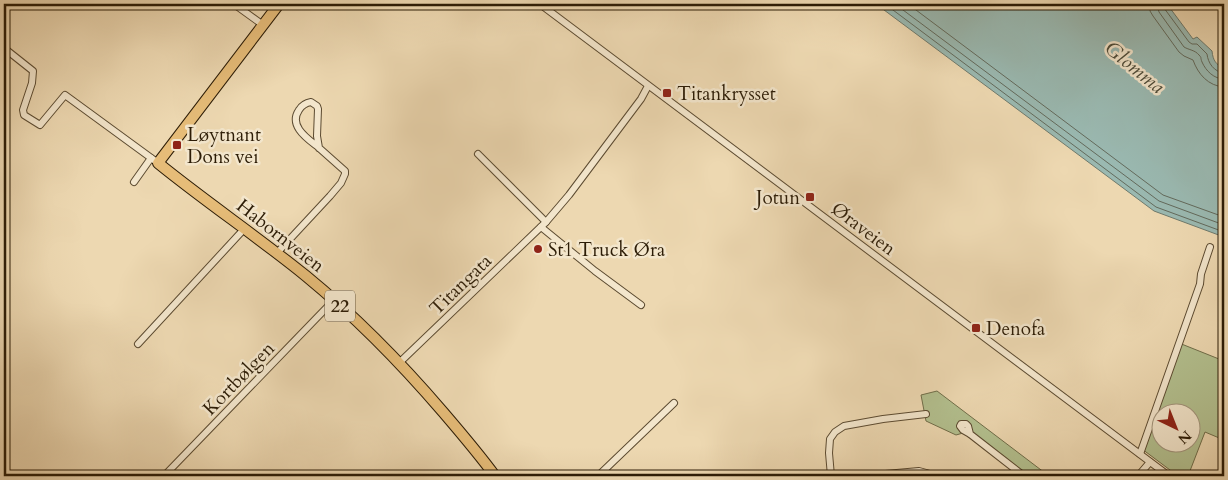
<svg xmlns="http://www.w3.org/2000/svg" width="1228" height="480" font-family="Cardo,serif">
<style>
.green{fill:#b3c08f;stroke:#706e4a;fill-rule:evenodd}
.water{fill:#9ab9b1;stroke:#6e7a6d}
.lines{fill:none;stroke-linecap:round;stroke-linejoin:round}
.shore{stroke:#636a5c;stroke-width:1}
.minor-casing{stroke:#5c4b31;stroke-width:8}
.highway-casing{stroke:#2c1c06;stroke-width:12}
.minor{stroke:#f3e6cc;stroke-width:6}
.highway{stroke:#e6bc78;stroke-width:10}
.poi-dot{fill:#8f2418;stroke:#f3e6cc;stroke-width:2}
.labels{text-anchor:middle;stroke-width:5;stroke-linejoin:round;paint-order:stroke}
.shield{fill:#f3e6cc;stroke:#685941;stroke-width:1}
.shield-label{font-size:18px;font-weight:bold;fill:#2c1c06}
.poi-label{font-size:19px;fill:#2c1c06;stroke:#f3e6cc;text-anchor:start}
.street-label{font-size:19px;fill:#2c1c06;stroke:#f3e6cc}
.water-label{font-size:20px;font-style:italic;fill:#4d4b39;stroke:#f3e6cc}
</style>
<rect width="100%" height="100%" fill="#edd8b1"/>
<filter id="stains"><feTurbulence type="fractalNoise" baseFrequency=".004" numOctaves="4"/><feColorMatrix values="0 0 0 0 .2 0 0 0 0 .09 0 0 0 0 .02 0 0 0 .5 -.17"/></filter>
<radialGradient id="worn" r=".72"><stop offset=".6" stop-color="#630" stop-opacity="0"/><stop offset="1" stop-color="#630" stop-opacity=".3"/></radialGradient>
<!-- green -->
<g class="green">
<path d="M1179,343L1224,361V440L1205,432L1188,476H1178L1142,449ZM1160,412H1190V442H1160Z"/>
<polygon points="937,391 1049,476 1026,476 972,434 968,422 962,421 958,425 963,433 956,435 926,421 921,395"/>
</g>
<!-- water -->
<path class="water" d="M876,4H1167L1193,39L1197,37L1212,51C1213,61 1216,64 1224,69V237L1154,211Z"/>
<g class="lines">
<!-- shore -->
<g class="shore">
<polyline points="885,4 1156,207 1224,232"/>
<polyline points="895,4 1159,201 1224,225"/>
<polyline points="908,4 1163,195 1224,217"/>
<path d="M1150,4V11L1153,16L1179,52L1184,56L1193,60C1198,74 1208,86 1224,87"/>
<path d="M1157,4L1159,12L1184,47C1189,50 1195,50 1199,55C1202,58 1200,57 1202,62C1206,71 1214,79 1224,79"/>
<path d="M1164,4V8L1189,42L1192,44H1197L1207,54C1208,63 1214,72 1224,73"/>
</g>
<!-- minor casing -->
<g class="minor-casing">
<g id="minor">
<polyline points="234,4 263,25"/>
<polyline points="540,4 1169,476"/>
<polyline points="1220,4 1224,9"/>
<polyline points="4,48 33,71 32,83 23,110 24,115 40,125 65,95 158,163"/>
<polyline points="478,154 546,222"/>
<polyline points="134,182 151,158"/>
<polyline points="541,227 595,271 641,305"/>
<path d="M277,253L330,196L341,183L345,174V171C336,163 327,155 318,147C308,139 288,126 299,110C302,105 305,103 311,102L317,106L318,109L317,136L319,148"/>
<polyline points="138,344 245,228"/>
<polyline points="399,363 546,222 569,195 641,99 648,86"/>
<polyline points="970,434 968,426 966,424 961,424 960,426 963,430 970,434 1024,476"/>
<polyline points="1140,454 1200,284 1201,274 1210,247"/>
<polyline points="164,476 334,300"/>
<polyline points="598,476 674,403"/>
<polyline points="831,476 829,453 830,439 835,432 844,426 883,419 926,414"/>
<polyline points="863,476 919,471 930,474 934,476"/>
<polyline points="1138,476 1150,462"/>
</g>
</g>
<!-- highway casing -->
<g class="highway-casing">
<path id="highway" d="M279,4L158,163C206,202 258,237 306,276C356,317 401,363 443,412C461,433 479,454 495,476"/>
</g>
<!-- minor -->
<use href="#minor" class="minor"/>
<!-- highway -->
<use href="#highway" class="highway"/>
</g>
<!-- markers -->
<g class="poi-dot">
<rect x="662" y="88" width="10" height="10" rx="2.5"/>
<rect x="172" y="140" width="10" height="10" rx="2.5"/>
<rect x="805" y="192" width="10" height="10" rx="2.5"/>
<circle cx="538" cy="249" r="5"/>
<rect x="971" y="323" width="10" height="10" rx="2.5"/>
</g>
<g class="labels">
<!-- shield labels -->
<rect class="shield" x="325" y="290.5" width="30" height="31" rx="4"/>
<g class="shield-label">
<text x="340" y="312">22</text>
</g>
<!-- poi labels -->
<g class="poi-label">
<text x="677" y="100">Titankrysset</text>
<text x="187" y="141">Løytnant<tspan x="187" dy="22">Dons vei</tspan></text>
<text x="800" y="204" text-anchor="end">Jotun</text>
<text x="548" y="256">St1 Truck Øra</text>
<text x="986" y="335">Denofa</text>
</g>
<!-- street labels -->
<g class="street-label">
<text transform="translate(864 228) rotate(37)" y="7">Øraveien</text>
<text transform="translate(281 235) rotate(38)" y="7">Habornveien</text>
<text transform="translate(460 284) rotate(-44)" y="7">Titangata</text>
<text transform="translate(238 378) rotate(-46)" y="7">Kortbølgen</text>
</g>
<!-- water labels -->
<g class="water-label">
<text transform="translate(1135 67) rotate(39)" y="7">Glomma</text>
</g>
</g>
<!-- margin -->
<rect width="1228" height="480" fill="none" stroke="#edd8b1" stroke-width="20"/>
<rect x="5" y="5" width="1218" height="470" fill="none" stroke="#2c1c06" stroke-width="2.5"/>
<rect x="10" y="10" width="1208" height="460" fill="none" stroke="#2c1c06"/>
<!-- north arrow -->
<g transform="translate(1176 428) rotate(137)"><circle r="24" fill="#f3e6cc" stroke="#a3957d"/>
<path d="M0-4L9 19L0 12L-9 19Z" fill="#8f2418"/>
<text y="-8" font-size="14" font-weight="bold" text-anchor="middle" fill="#2c1c06">N</text>
</g>
<rect width="100%" height="100%" filter="url(#stains)"/>
<rect width="100%" height="100%" fill="url(#worn)"/>
</svg>
